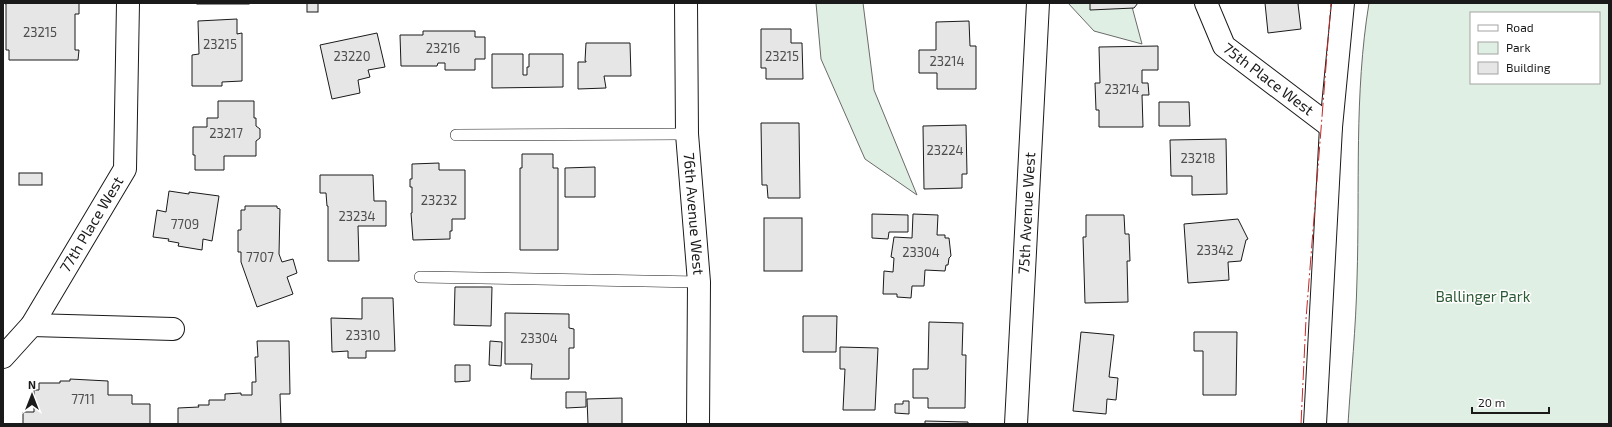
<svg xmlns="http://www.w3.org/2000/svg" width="1612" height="427" font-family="'Exo 2',sans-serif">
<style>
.green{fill:#e0efe3;stroke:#6a6a6a;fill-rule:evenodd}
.building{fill:#e6e6e6;stroke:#1a1a1a}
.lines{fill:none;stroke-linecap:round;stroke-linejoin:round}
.lane-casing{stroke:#1a1a1a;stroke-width:12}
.street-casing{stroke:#1a1a1a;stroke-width:24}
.secondary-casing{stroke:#1a1a1a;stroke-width:24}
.lane{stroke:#fff;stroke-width:11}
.street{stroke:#fff;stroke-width:22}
.secondary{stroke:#fff;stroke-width:22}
.power{stroke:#c62828;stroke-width:1;stroke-dasharray:14 3 2 3;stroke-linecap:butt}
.labels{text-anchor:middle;stroke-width:3;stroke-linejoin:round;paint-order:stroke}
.number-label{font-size:13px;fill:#4d4d4d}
.street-label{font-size:15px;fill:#1a1a1a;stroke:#fff}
.park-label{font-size:15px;fill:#2b5a34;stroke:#fff}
</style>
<rect width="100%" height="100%" fill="#fff"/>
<!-- green -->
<g class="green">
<polygon points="816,3 863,3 874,90 917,195 865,159 821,59"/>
<polygon points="1068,3 1131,3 1142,44 1094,31"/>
<path d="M1369,3H1609V424H1348C1351,376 1356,327 1357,279C1360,187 1354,94 1369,3ZM1471,13H1599V83H1471Z"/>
</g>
<!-- building -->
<g class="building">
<polygon points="3,3 79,3 79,14 75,14 75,50 79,50 78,60 9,60 9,50 6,50 6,4"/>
<rect x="197" y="3" width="52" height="1"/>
<rect x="307" y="3" width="11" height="9"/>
<polygon points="1090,3 1138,3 1134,8 1090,10"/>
<polygon points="1265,3 1300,3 1298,4 1301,29 1268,33"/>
<polygon points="237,19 237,34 242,33 242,81 222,82 222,86 192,86 192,55 199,54 198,21"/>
<polygon points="969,21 970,46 976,46 976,89 937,89 937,73 919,73 919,50 936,50 936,22"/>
<polygon points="761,29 791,29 791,43 802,43 803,79 766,79 766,68 761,68"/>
<polygon points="423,31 475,31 475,37 485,37 485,59 475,59 475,70 445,70 445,63 438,63 437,66 401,66 400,35 423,35"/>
<polygon points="377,33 385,67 368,70 370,77 358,80 360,93 332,99 320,45"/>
<polygon points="586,43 630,43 631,76 604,76 606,88 578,89 578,62 586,62 586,61 585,61"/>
<polygon points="1158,46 1158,70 1142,70 1142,83 1148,83 1149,95 1142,95 1143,127 1099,127 1099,110 1096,110 1095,83 1100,83 1099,47"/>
<polygon points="492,54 523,54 523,75 527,75 527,67 529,67 529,54 563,54 563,87 492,88"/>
<polygon points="218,101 254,101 254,118 256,118 256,126 260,129 260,138 256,141 256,156 224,156 224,170 195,170 195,155 193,155 193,127 207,127 207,118 218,118"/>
<polygon points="1159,102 1189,102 1190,126 1159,126"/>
<polygon points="761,123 799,123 800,198 768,198 767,185 762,185"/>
<polygon points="966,125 967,174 962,174 962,188 924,189 923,126"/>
<polygon points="1226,139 1227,194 1192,195 1192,176 1171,176 1170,140"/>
<polygon points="522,154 553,154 553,168 558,168 558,250 520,250 520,168 522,168"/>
<polygon points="439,163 439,170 465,170 465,219 452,219 452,231 450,231 450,239 413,240 411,213 412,213 412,187 410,187 410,179 412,179 412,164"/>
<polygon points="595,167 595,197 565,197 565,168"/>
<rect x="19" y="173" width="23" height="12"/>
<polygon points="320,175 373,175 374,201 386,201 386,226 358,226 359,261 328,261 328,206 327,206 326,193 320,193"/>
<polygon points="169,191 189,194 189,192 219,196 212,241 203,239 202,250 178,246 179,243 168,241 169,239 153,237 157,210 166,212"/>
<polygon points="245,206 277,206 277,208 280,209 279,254 282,262 293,259 297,273 287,277 293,294 257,307 241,262 241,252 238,252 238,230 241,230 241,210 245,210"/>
<polygon points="872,214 908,215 908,232 889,232 888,239 872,238"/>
<polygon points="913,214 938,215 937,235 945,235 945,238 949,238 951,256 949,258 948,265 946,265 945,271 925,270 924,286 912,286 911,298 897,297 897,294 883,294 884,271 893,272 894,258 891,257 894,237 912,238"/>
<polygon points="1086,215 1124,215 1125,234 1129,234 1130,261 1127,261 1128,302 1085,303 1083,237 1086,237"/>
<rect x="764" y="218" width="38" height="53"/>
<polygon points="1238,219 1248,239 1246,240 1241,261 1228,262 1229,280 1188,283 1184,224"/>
<polygon points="455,287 492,287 491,326 454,325"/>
<polygon points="362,298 393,298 395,351 366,351 366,358 348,358 348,351 332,352 331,318 362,319"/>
<polygon points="505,313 569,314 569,328 574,329 574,348 569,348 569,379 531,379 532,364 505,364"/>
<polygon points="803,316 837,316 836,352 803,352"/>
<polygon points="929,322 963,323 962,355 966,355 965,408 928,408 928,398 913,398 913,369 928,369"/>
<polygon points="1081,332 1114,335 1109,377 1118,378 1116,400 1107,399 1106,414 1073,411"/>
<polygon points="1194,332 1237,332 1236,395 1203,395 1203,351 1194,351"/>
<polygon points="257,341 289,341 290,394 280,394 281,424 178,424 178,408 199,407 198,405 209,405 209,400 225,400 225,394 241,393 241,395 252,395 252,382 256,382 255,357 258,357"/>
<polygon points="490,341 502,342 501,366 489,365"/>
<polygon points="840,347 878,348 875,410 843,410 845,369 840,369"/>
<polygon points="455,365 470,365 470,381 455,382"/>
<polygon points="70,379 108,381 108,395 132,395 132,404 150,404 150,424 23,424 23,412 34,412 34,390 39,390 39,383 60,383 60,381 70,381"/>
<polygon points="566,392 586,392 586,407 566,408"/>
<polygon points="622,398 622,424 588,424 587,399"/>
<polygon points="903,401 909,401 909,414 895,413 895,404 903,404"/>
<polygon points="925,421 968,422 968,424 925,424"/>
</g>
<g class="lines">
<!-- lane casing -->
<g class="lane-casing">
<g id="lane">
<polyline points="456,135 687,134"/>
<polyline points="420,277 699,282"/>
</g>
</g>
<!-- street casing -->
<g class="street-casing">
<g id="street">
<path id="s1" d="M1206,3L1224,46L1331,127"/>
<polyline points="32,325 173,329"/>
<path id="s2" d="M3,357L32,325L125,169L128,3"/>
<path id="s3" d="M1016,424L1038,3"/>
<polyline points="1315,424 1331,127 1343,3"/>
</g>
</g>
<!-- secondary casing -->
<g class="secondary-casing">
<g id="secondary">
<path id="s4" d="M686,3L687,134L699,282L698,424"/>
</g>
</g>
<!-- lane -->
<use href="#lane" class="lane"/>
<!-- street -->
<use href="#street" class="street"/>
<!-- secondary -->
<use href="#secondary" class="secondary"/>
<!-- power -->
<polyline class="power" points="1301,424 1306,319 1331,3"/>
</g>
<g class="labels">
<!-- number labels -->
<g class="number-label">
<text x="40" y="37">23215</text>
<text x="220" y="49">23215</text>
<text x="443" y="53">23216</text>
<text x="352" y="61">23220</text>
<text x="782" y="61">23215</text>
<text x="947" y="66">23214</text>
<text x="1122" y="94">23214</text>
<text x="226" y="138">23217</text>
<text x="945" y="155">23224</text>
<text x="1198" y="163">23218</text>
<text x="439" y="205">23232</text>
<text x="357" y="221">23234</text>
<text x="185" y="229">7709</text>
<text x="1215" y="255">23342</text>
<text x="921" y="257">23304</text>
<text x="260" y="262">7707</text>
<text x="363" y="340">23310</text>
<text x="539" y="343">23304</text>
<text x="83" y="404">7711</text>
</g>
<!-- street labels -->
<g class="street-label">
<text dy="5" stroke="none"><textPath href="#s1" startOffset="102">75th Place West</textPath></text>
<text dy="5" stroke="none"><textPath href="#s4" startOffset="211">76th Avenue West</textPath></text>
<text dy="5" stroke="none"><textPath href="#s3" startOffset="211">75th Avenue West</textPath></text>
<text dy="5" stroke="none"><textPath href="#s2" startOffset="160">77th Place West</textPath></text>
</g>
<!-- park labels -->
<g class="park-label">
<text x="1483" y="302">Ballinger Park</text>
</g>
</g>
<!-- border -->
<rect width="1612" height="427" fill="none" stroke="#1a1a1a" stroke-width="8"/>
<!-- legend -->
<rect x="1470" y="12" width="130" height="72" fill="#ffffff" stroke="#a3a3a3"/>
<rect x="1478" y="25" width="20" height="6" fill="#ffffff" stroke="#a3a3a3"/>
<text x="1506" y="32" font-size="12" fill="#1a1a1a">Road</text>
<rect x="1478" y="42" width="20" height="12" fill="#e0efe3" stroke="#a3a3a3"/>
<text x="1506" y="52" font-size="12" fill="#1a1a1a">Park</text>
<rect x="1478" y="62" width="20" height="12" fill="#e6e6e6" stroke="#a3a3a3"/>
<text x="1506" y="72" font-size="12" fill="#1a1a1a">Building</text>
<!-- north arrow -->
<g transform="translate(32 395)" stroke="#ffffff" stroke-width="3" paint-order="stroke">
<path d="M0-3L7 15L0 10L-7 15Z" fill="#1a1a1a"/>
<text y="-6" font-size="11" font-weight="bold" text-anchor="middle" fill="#1a1a1a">N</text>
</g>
<!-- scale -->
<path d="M1472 407v6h77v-6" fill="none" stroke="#1a1a1a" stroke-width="2"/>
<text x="1478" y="407" font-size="12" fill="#1a1a1a" stroke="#ffffff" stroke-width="3" paint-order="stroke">20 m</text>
</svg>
